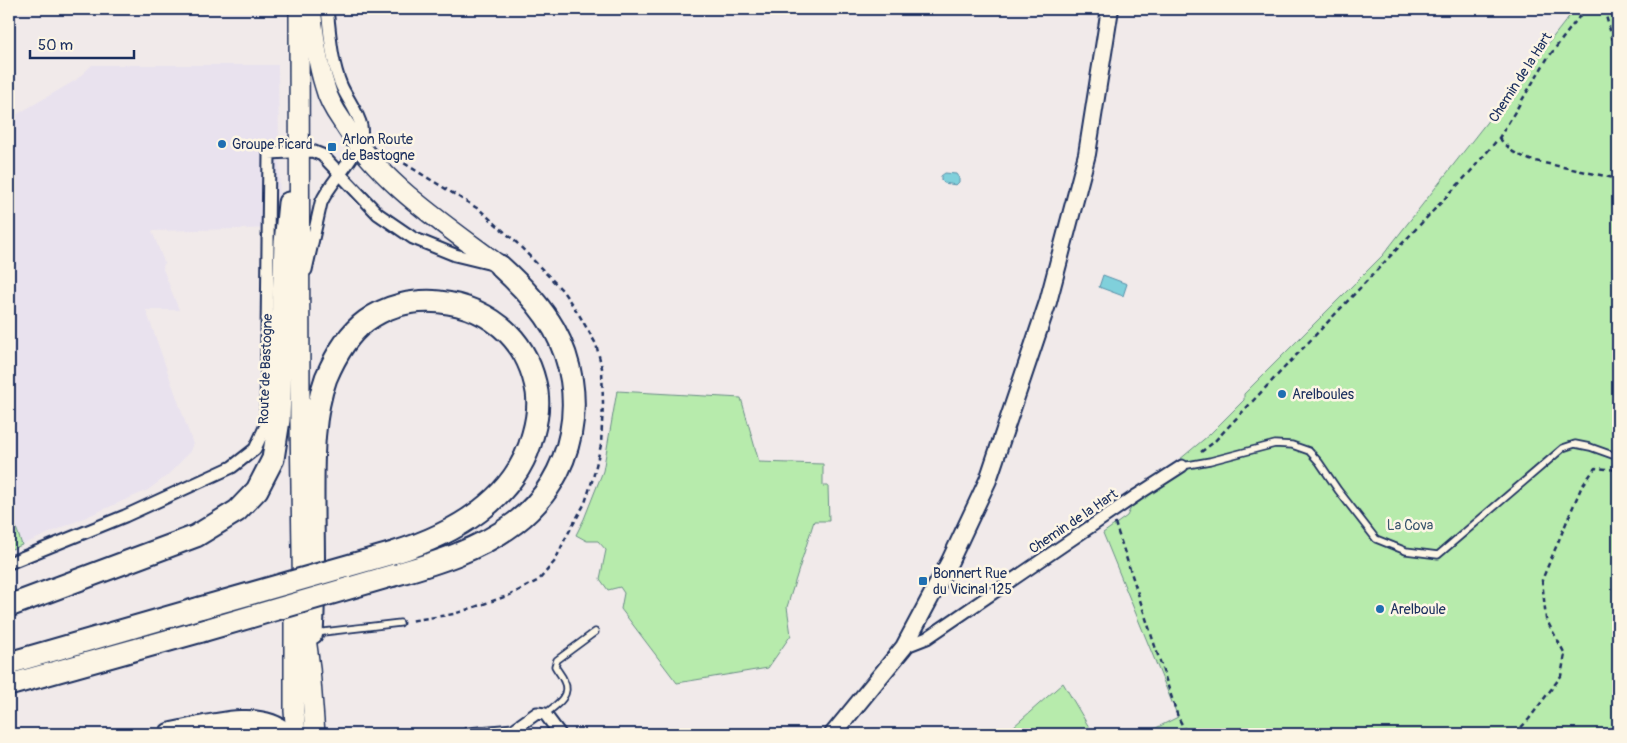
<svg xmlns="http://www.w3.org/2000/svg" width="1627" height="743" font-family="Pangolin,sans-serif">
<style>
.built{fill:#e9e2ee}
.green{fill:#b7ebac;stroke:#698d85}
.water{fill:#80d0db;stroke:#5890a9}
.lines{fill:none;stroke-linecap:round;stroke-linejoin:round}
.lane-casing{stroke:#1b2f5e;stroke-width:9}
.street-casing{stroke:#1b2f5e;stroke-width:15}
.secondary-casing{stroke:#1b2f5e;stroke-width:20}
.primary-casing{stroke:#1b2f5e;stroke-width:22}
.highway-casing{stroke:#1b2f5e;stroke-width:25}
.path{stroke:#1b2f5e;stroke-width:2.5;stroke-dasharray:5 4;stroke-linecap:butt}
.lane{stroke:#fcf5e5;stroke-width:5.5}
.street{stroke:#fcf5e5;stroke-width:11}
.secondary{stroke:#fcf5e5;stroke-width:16}
.primary{stroke:#fcf5e5;stroke-width:19}
.highway{stroke:#fcf5e5;stroke-width:21}
.highway-bridge-casing{stroke:#1b2f5e;stroke-width:25;stroke-linecap:butt}
.highway-bridge{stroke:#fcf5e5;stroke-width:21}
.poi-dot{fill:#1f6fb2;stroke:#fcf5e5;stroke-width:2}
.labels{text-anchor:middle;stroke-width:5;stroke-linejoin:round;paint-order:stroke}
.street-label{font-size:14px;fill:#1b2f5e;stroke:#fcf5e5}
.poi-label{font-size:14px;fill:#1b2f5e;stroke:#fcf5e5;text-anchor:start}
.park-label{font-size:14px;fill:#3a556e;stroke:#fcf5e5}
</style>
<rect width="100%" height="100%" fill="#f1eaea"/>
<filter id="ink" filterUnits="userSpaceOnUse"><feTurbulence type="fractalNoise" baseFrequency=".02" numOctaves="2"/><feDisplacementMap in="SourceGraphic" scale="10" xChannelSelector="R" yChannelSelector="G"/><feConvolveMatrix kernelMatrix="1 2 1 2 8 2 1 2 1" color-interpolation-filters="sRGB"/></filter>
<g filter="url(#ink)">
<!-- built -->
<polygon class="built" points="92,65 278,65 280,228 152,231 164,262 163,269 179,310 146,310 193,444 190,452 168,475 148,490 22,545 9,507 9,119 76,80"/>
<!-- green -->
<g class="green">
<polygon points="1575,9 1618,9 1618,731 1616,734 1144,734 1178,717 1103,533 1127,516 1137,495 1209,435 1244,400 1244,394 1383,255"/>
<polygon points="617,391 741,398 759,462 823,464 823,486 828,486 829,521 814,521 787,607 791,635 768,668 677,683 621,609 624,593 620,587 608,590 600,579 606,550 598,541 587,541 576,535 584,519 603,471"/>
<polygon points="9,507 22,545 9,550"/>
<polygon points="1063,683 1093,734 1005,734"/>
</g>
<!-- water -->
<g class="water">
<polygon points="945,173 956,174 959,178 959,182 956,185 944,183 941,180 941,176"/>
<polygon points="1103,275 1127,284 1123,296 1099,287"/>
</g>
<g class="lines">
<!-- lane casing -->
<g class="lane-casing">
<g id="lane">
<polyline points="1182,466 1210,461 1275,444 1292,445 1309,451 1319,462 1338,490 1376,539 1406,551 1438,555 1563,448 1575,444 1590,447 1618,457"/>
<polyline points="315,633 400,623"/>
<path d="M545,714C555,706 572,696 564,681C562,675 558,672 555,666L557,660L595,632"/>
</g>
</g>
<!-- street casing -->
<g class="street-casing">
<g id="street">
<path d="M306,270L321,203C330,182 350,166 358,145C361,140 362,132 361,126C359,114 346,97 341,85C331,61 330,33 327,9"/>
<polyline points="9,563 125,516 232,467 255,449 266,425 269,153 312,151 322,155 378,214 413,238 455,255 492,264"/>
<polyline points="904,647 927,638 1137,495 1182,466"/>
<polyline points="468,734 513,730 537,713 545,714 560,734"/>
</g>
</g>
<!-- secondary casing -->
<g class="secondary-casing">
<polyline id="secondary" points="833,734 904,647 950,561 988,480 1048,302 1087,154 1110,9"/>
</g>
<!-- primary casing -->
<g class="primary-casing">
<g id="primary">
<polyline points="299,9 300,420 303,616 310,668 315,734"/>
<path d="M311,9C314,35 317,62 325,87C328,99 335,111 342,121C380,183 443,223 500,266"/>
<polyline points="294,620 294,711 296,734"/>
</g>
</g>
<!-- highway casing -->
<g class="highway-casing">
<g id="highway">
<path d="M394,575C436,563 479,550 515,523C575,478 590,394 554,329C540,305 521,285 500,266"/>
<polyline points="9,606 196,536 237,511 257,490 273,459 279,420 285,243 289,203"/>
<path d="M312,633C315,590 313,546 313,503C313,462 312,417 326,378C335,357 348,334 366,321C409,290 471,297 508,333C524,349 533,369 537,392C539,406 537,420 533,434C517,500 452,535 393,553"/>
<polyline points="9,663 200,608"/>
<polyline points="9,685 202,631"/>
<path d="M170,734C202,728 260,709 285,734"/>
</g>
</g>
<!-- path -->
<g class="path">
<polyline points="1604,9 1618,58"/>
<polyline points="1499,138 1513,152 1530,160 1614,178 1618,180"/>
<polyline points="389,154 480,210 517,243 562,290 578,313 596,344 602,368 603,403 601,445 593,478 585,503 565,539 555,561 539,580 510,595 454,614 409,621"/>
<polyline points="1201,452 1213,443 1470,172 1499,138 1547,59 1585,9"/>
<polyline points="1115,523 1178,717 1187,734"/>
<polyline points="1515,734 1529,719 1561,676 1565,654 1546,619 1542,580 1581,488 1595,468 1618,470"/>
</g>
<!-- lane -->
<use href="#lane" class="lane"/>
<!-- street -->
<use href="#street" class="street"/>
<!-- secondary -->
<use href="#secondary" class="secondary"/>
<!-- primary -->
<use href="#primary" class="primary"/>
<!-- highway -->
<use href="#highway" class="highway"/>
<!-- highway-bridge casing -->
<g class="highway-bridge-casing">
<g id="highway-bridge">
<polyline points="200,608 393,553"/>
<polyline points="202,631 394,575"/>
</g>
</g>
<!-- highway-bridge -->
<use href="#highway-bridge" class="highway-bridge"/>
</g>
</g>
<!-- markers -->
<g class="poi-dot">
<circle cx="222" cy="144" r="5"/>
<rect x="327" y="142" width="10" height="10" rx="2.5"/>
<circle cx="1282" cy="394" r="5"/>
<rect x="918" y="576" width="10" height="10" rx="2.5"/>
<circle cx="1380" cy="609" r="5"/>
</g>
<g class="labels">
<!-- street labels -->
<g class="street-label">
<text transform="translate(1520 77) rotate(-57)" y="5">Chemin de la Hart</text>
<text transform="translate(265 369) rotate(-88)" y="5">Route de Bastogne</text>
<text transform="translate(1073 521) rotate(-34)" y="5">Chemin de la Hart</text>
</g>
<!-- poi labels -->
<g class="poi-label">
<text x="342" y="144">Arlon Route<tspan x="342" dy="16">de Bastogne</tspan></text>
<text x="232" y="149">Groupe Picard</text>
<text x="1292" y="399">Arelboules</text>
<text x="933" y="578">Bonnert Rue<tspan x="933" dy="16">du Vicinal 125</tspan></text>
<text x="1390" y="614">Arelboule</text>
</g>
<!-- park labels -->
<g class="park-label">
<text x="1410" y="530">La Cova</text>
</g>
</g>
<!-- margin -->
<rect width="1627" height="743" fill="none" stroke="#fcf5e5" stroke-width="30"/>
<rect x="15" y="15" width="1597" height="713" fill="none" stroke="#1b2f5e" stroke-width="2" filter="url(#ink)"/>
<!-- scale -->
<path d="M30 50v8h104v-8" fill="none" stroke="#1b2f5e" stroke-width="2.5"/>
<text x="38" y="50" font-size="15" fill="#1b2f5e" stroke="#fcf5e5" stroke-width="4" paint-order="stroke">50 m</text>
</svg>
